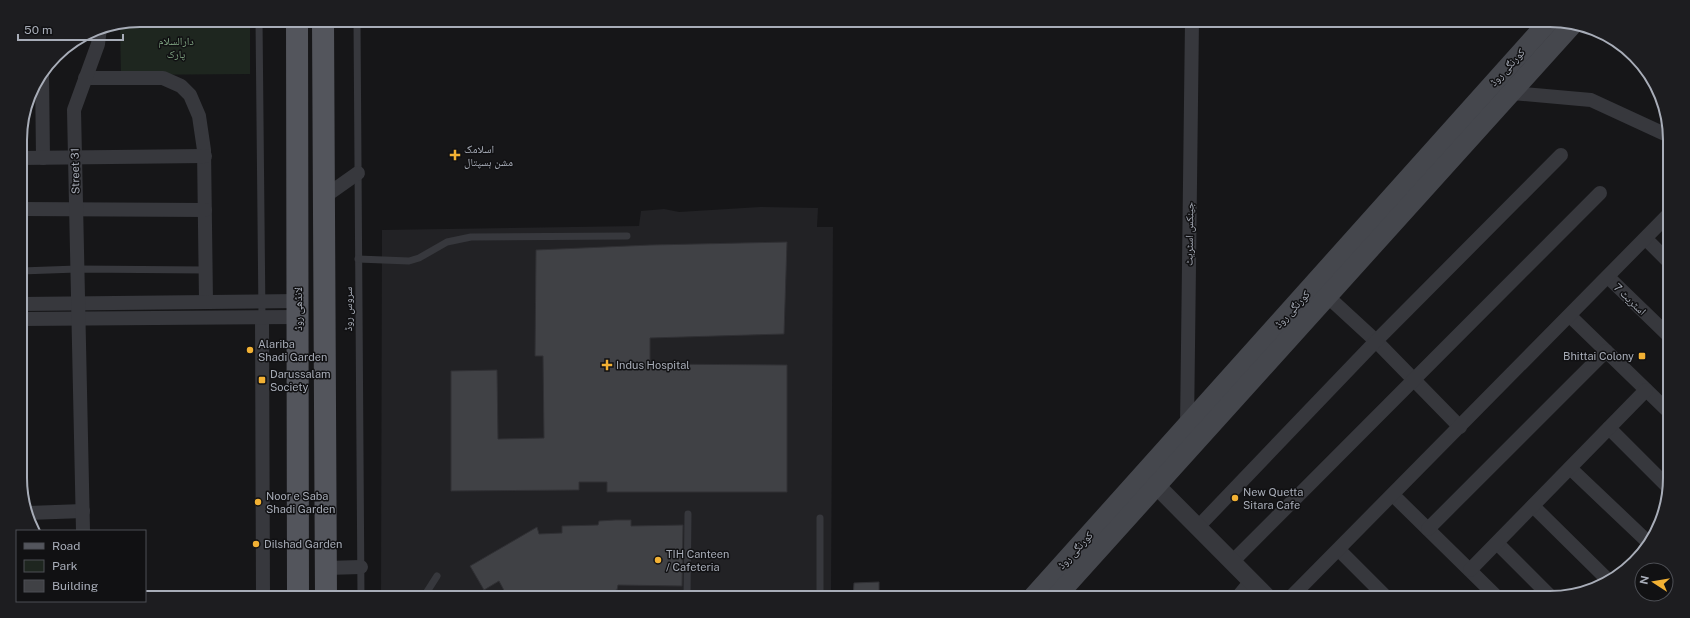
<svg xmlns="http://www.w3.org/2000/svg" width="1690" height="618" font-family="'Public Sans','Noto Naskh Arabic',sans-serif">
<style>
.built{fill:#222225}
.green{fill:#1e261f}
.building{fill:#404145;stroke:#303034}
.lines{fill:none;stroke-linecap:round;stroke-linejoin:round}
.service{stroke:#37383d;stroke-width:7}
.minor{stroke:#37383d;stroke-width:14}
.tertiary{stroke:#37383d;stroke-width:18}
.secondary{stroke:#45474d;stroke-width:20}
.primary{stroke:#53555c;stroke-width:22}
.poi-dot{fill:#f2b134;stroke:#111113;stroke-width:1.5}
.labels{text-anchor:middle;stroke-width:3;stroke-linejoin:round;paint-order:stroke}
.park-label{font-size:11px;fill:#7fa381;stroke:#111113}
.street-label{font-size:11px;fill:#a8adb8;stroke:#111113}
.poi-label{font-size:11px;fill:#a8adb8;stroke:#111113;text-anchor:start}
.rim{fill:none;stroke:#a8adb8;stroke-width:2}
</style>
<rect width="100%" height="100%" fill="#161618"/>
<!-- built -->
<polygon class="built" points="760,207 818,208 817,227 833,227 831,598 381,598 382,230 639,226 641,211 664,209 679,212"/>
<!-- green -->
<polygon class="green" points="140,20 250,20 250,74 121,75 120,24"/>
<!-- building -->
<g class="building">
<polygon points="787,242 784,334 650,338 650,364 787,365 787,492 607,492 607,482 579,482 579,490 451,491 451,371 497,370 498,439 544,438 543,356 535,356 536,250 651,245"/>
<polygon points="615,520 631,520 631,526 683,525 682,586 618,585 617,590 610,592 604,598 508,598 499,581 484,590 470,566 537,527 539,534 562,533 562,526 598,525 599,521"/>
<polygon points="879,582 879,598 853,598 854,583"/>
</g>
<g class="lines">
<!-- service -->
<g class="service">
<polyline points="259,20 262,318"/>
<polyline points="357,20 361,598"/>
<polyline points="358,259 409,261 419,258 447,242 471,237 627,236"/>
<polyline points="21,271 77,269 205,270"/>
<polyline points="423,598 437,576"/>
<polyline points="687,598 688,514"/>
<polyline points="820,598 820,518"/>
</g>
<!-- minor -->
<g class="minor">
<polyline points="42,74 43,158"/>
<polyline points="85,78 163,78 181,86 190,95 199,116 204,150 206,301"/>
<polyline points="1512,93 1591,100 1669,136"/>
<polyline points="20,158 205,156"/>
<polyline points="324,197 358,173"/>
<polyline points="21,209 205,210"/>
<polyline points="1646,239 1669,262"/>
<polyline points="1608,277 1670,337"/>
<polyline points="1326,295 1376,341 1460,427"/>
<polyline points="21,304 298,301"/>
<polyline points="1570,316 1670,413"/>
<polyline points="262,318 263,598"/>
<polyline points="21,319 298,317"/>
<polyline points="1187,428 1192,20"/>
<polyline points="1609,428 1668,487"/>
<polyline points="1570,468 1650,544"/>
<polyline points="1393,495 1498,598"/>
<polyline points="1533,506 1609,581"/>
<polyline points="28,513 83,511"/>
<polyline points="1197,528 1376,341 1561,155"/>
<polyline points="1428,529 1606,351"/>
<polyline points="83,531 74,110 98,44 100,28"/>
<polyline points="1497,543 1552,598"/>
<polyline points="1339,550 1387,598"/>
<polyline points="1232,562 1600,193"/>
<polyline points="326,568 361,567"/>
<polyline points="1470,570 1646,390"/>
<polyline points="1237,598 1251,581"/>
<polyline points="1290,598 1669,214"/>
</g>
<!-- tertiary -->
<polyline class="tertiary" points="1146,475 1268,598"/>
<!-- secondary -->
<g class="secondary">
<polyline points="1032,598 1550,20"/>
<polyline points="1055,598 1573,24"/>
</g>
<!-- primary -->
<g class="primary">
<polyline points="297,20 298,598"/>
<polyline points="323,20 326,598"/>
</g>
</g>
<!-- markers -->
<g class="poi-dot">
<path d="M453 149h4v4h4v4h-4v4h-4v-4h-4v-4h4z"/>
<circle cx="250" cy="350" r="4"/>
<rect x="1638" y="352" width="8" height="8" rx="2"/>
<path d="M605 359h4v4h4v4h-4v4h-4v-4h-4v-4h4z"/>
<rect x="258" y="376" width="8" height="8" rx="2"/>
<circle cx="1235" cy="498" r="4"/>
<circle cx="258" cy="502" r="4"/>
<circle cx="256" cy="544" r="4"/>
<circle cx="658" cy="560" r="4"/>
</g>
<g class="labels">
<!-- park labels -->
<g class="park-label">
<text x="176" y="45">دارالسلام<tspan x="176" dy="13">پارک</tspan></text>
</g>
<!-- street labels -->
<g class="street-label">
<text transform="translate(1507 67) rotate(-48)" y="4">کورنگی روڈ</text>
<text transform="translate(75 171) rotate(-91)" y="4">Street 31</text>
<text transform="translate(1189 234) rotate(-89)" y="4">جینکس اسٹریٹ</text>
<text transform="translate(1630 299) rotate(44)" y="4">اسٹریٹ 7</text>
<text transform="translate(298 309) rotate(-90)" y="4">لانڈھی روڈ</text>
<text transform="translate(348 309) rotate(-90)" y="4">سروس روڈ</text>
<text transform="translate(1292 309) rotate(-48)" y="4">کورنگی روڈ</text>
<text transform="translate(1075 550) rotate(-48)" y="4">کورنگی روڈ</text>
</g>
<!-- poi labels -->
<g class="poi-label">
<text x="464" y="153">اسلامک<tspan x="464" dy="13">مشن ہسپتال</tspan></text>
<text x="258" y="348">Alariba<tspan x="258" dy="13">Shadi Garden</tspan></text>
<text x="1634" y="360" text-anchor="end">Bhittai Colony</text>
<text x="616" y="369">Indus Hospital</text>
<text x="270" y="378">Darussalam<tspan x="270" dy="13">Society</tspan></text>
<text x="1243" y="496">New Quetta<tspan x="1243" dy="13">Sitara Cafe</tspan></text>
<text x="266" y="500">Noor e Saba<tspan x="266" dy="13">Shadi Garden</tspan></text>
<text x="264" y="548">Dilshad Garden</text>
<text x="666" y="558">TIH Canteen<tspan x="666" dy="13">/ Cafeteria</tspan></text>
</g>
</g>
<!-- crop -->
<path d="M0 0H1690V618H0ZM140 27H1550A113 113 0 0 1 1663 140V478A113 113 0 0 1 1550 591H140A113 113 0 0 1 27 478V140A113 113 0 0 1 140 27Z" fill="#1d1d20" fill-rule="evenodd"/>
<path class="rim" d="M140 27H1550A113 113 0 0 1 1663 140V478A113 113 0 0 1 1550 591H140A113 113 0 0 1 27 478V140A113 113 0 0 1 140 27Z"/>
<!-- legend -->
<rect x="16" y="530" width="130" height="72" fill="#111113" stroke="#4d4f55"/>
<rect x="24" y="543" width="20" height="6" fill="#53555c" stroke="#4d4f55"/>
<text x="52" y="550" font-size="12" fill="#a8adb8">Road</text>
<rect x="24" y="560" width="20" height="12" fill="#1e261f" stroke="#4d4f55"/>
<text x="52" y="570" font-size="12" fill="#a8adb8">Park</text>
<rect x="24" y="580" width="20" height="12" fill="#404145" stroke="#4d4f55"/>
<text x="52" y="590" font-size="12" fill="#a8adb8">Building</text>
<!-- north arrow -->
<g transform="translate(1654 582) rotate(282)"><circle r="19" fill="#111113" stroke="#4d4f55"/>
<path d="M0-3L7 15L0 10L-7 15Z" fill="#f2b134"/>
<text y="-6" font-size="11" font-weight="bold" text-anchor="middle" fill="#a8adb8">N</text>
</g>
<!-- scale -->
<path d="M18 34v6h105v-6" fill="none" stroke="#a8adb8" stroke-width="2"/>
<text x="24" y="34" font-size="12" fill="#a8adb8" stroke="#111113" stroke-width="3" paint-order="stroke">50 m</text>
</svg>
